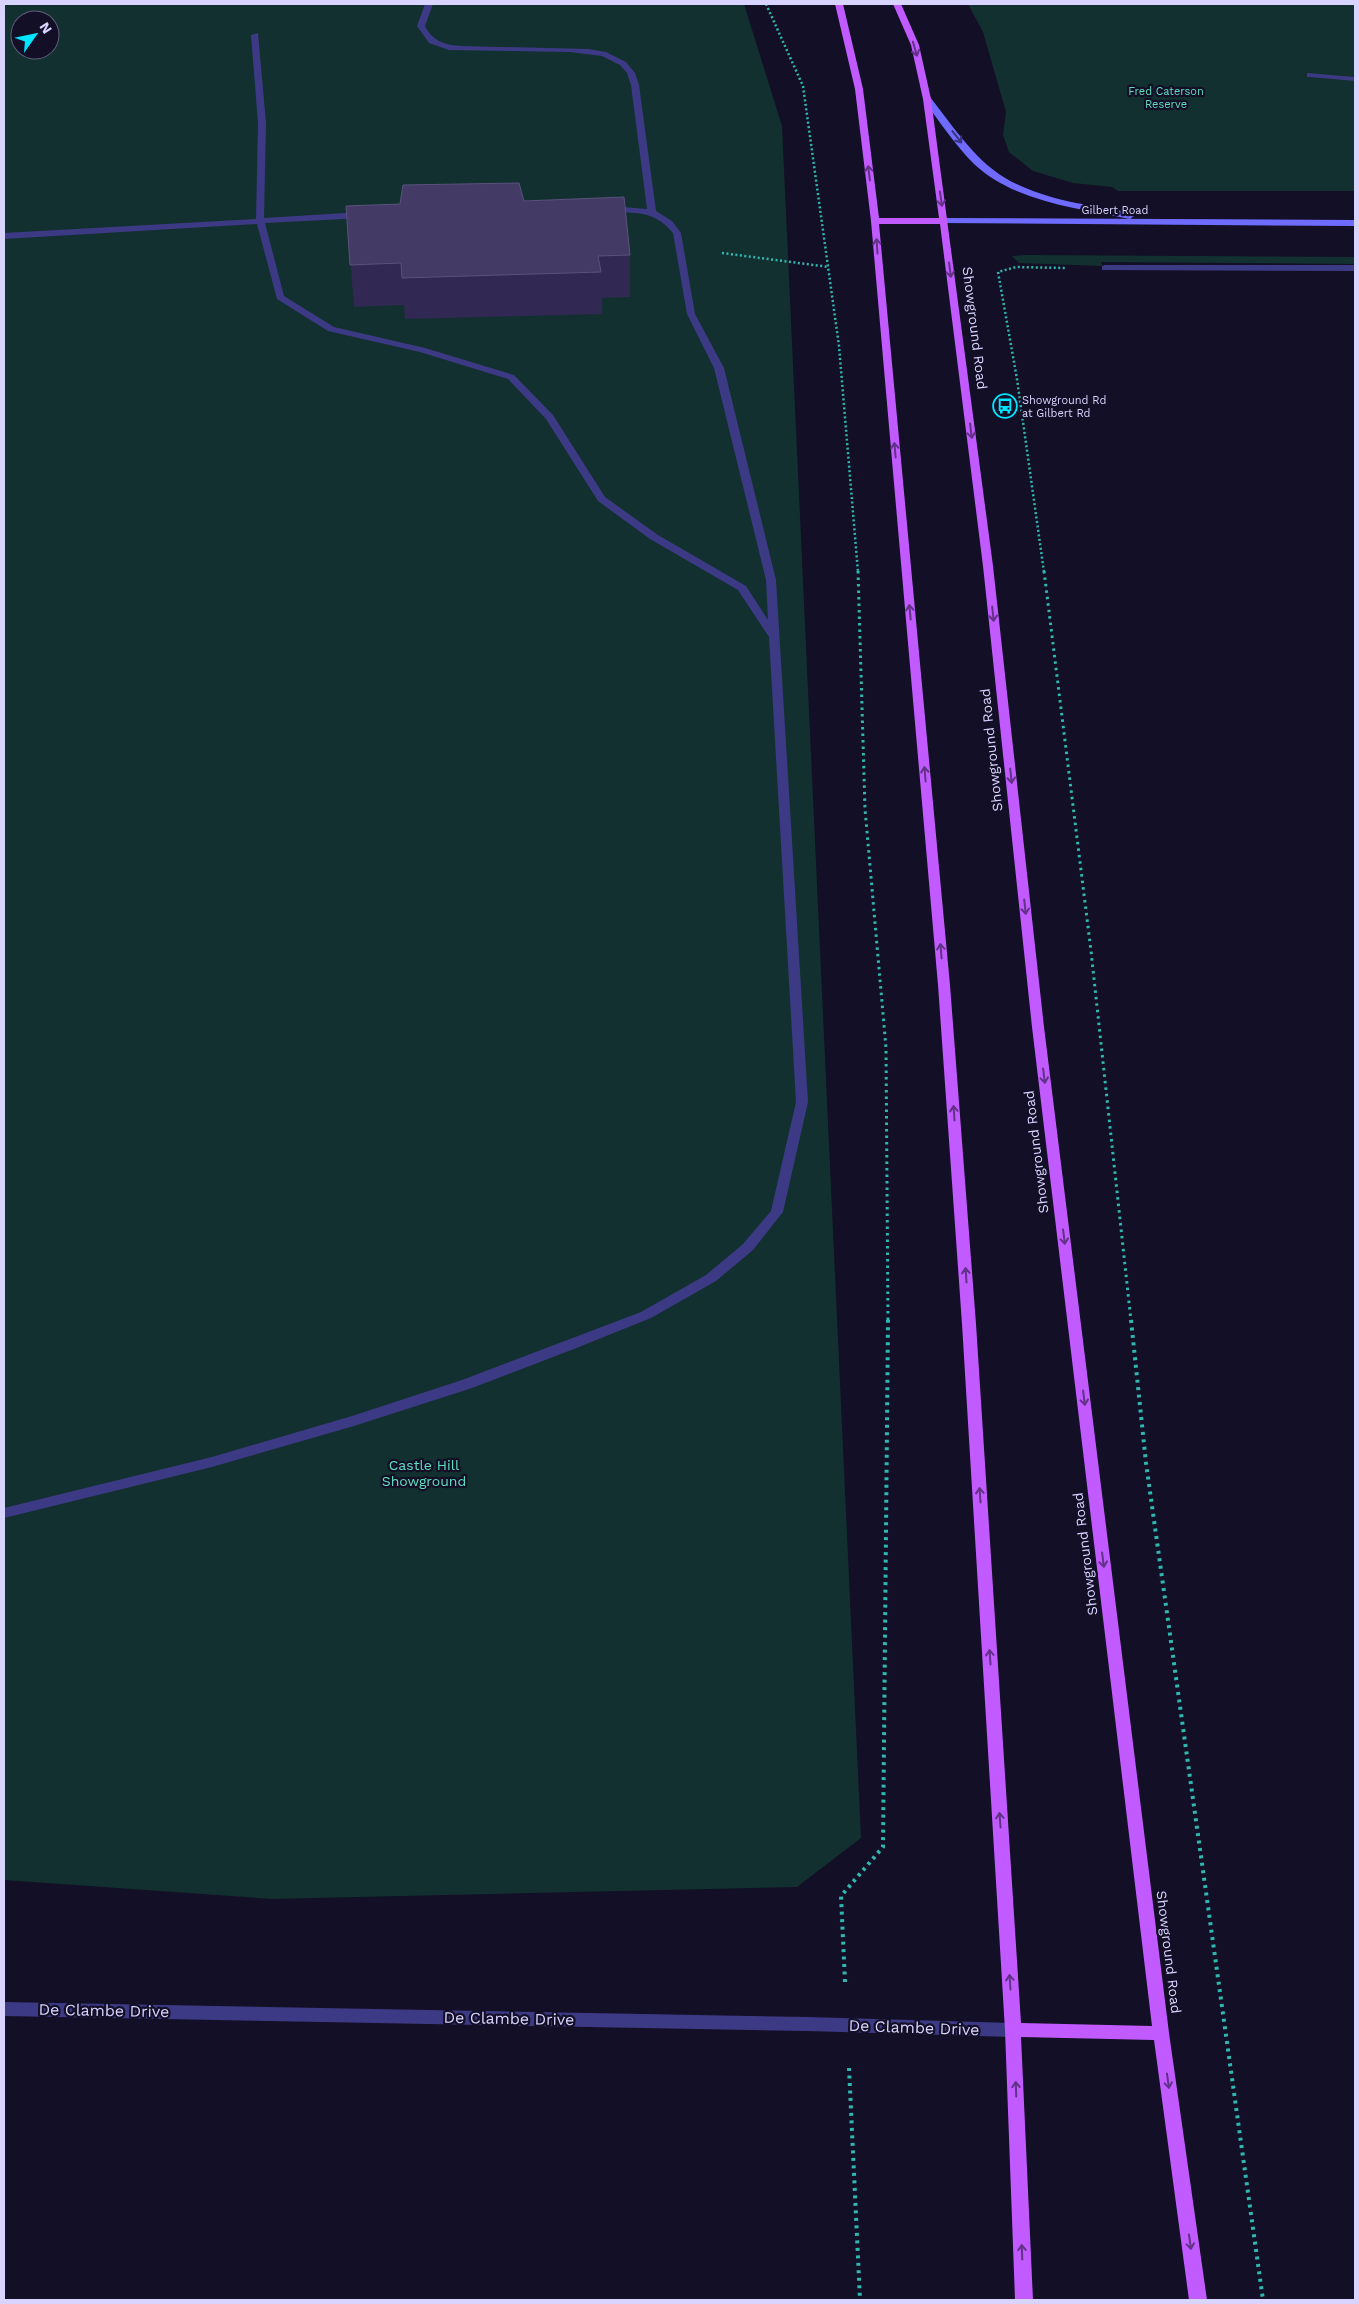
<svg xmlns="http://www.w3.org/2000/svg" width="1359" height="2304" font-family="'Work Sans',sans-serif">
<style>
.green{fill:#12302f;fill-rule:evenodd}
.lines{fill:none;stroke-linecap:round;stroke-linejoin:round}
.path-far2{stroke:#2fb8b0;stroke-width:2.5;stroke-dasharray:2 2.5;stroke-linecap:butt}
.path-far1{stroke:#2fb8b0;stroke-width:3;stroke-dasharray:2.5 4;stroke-linecap:butt}
.path{stroke:#2fb8b0;stroke-width:4;stroke-dasharray:3 4.5;stroke-linecap:butt}
.lane{fill:#3d3a85;fill-rule:evenodd}
.street{fill:#3d3a85;fill-rule:evenodd}
.secondary{fill:#6f6bff;fill-rule:evenodd}
.primary{fill:#c25bff;fill-rule:evenodd}
.wall{fill:#312854}
.building{fill:#433a66;stroke:#5a527e}
.oneway{stroke:#623188}
.oneway2{stroke:#38347d}
.labels{text-anchor:middle;stroke-width:4.5;stroke-linejoin:round;paint-order:stroke}
.far-park-label{font-size:11px;fill:#5fe0c0;stroke:#130f26}
.far-street-label{font-size:11px;fill:#d9d4ff;stroke:#130f26}
.far-poi-label{font-size:11px;fill:#d9d4ff;stroke:#130f26;text-anchor:start}
.street-label{font-size:14px;fill:#d9d4ff;stroke:#130f26}
.park-label{font-size:14px;fill:#5fe0c0;stroke:#130f26}
.near-street-label{font-size:16px;fill:#d9d4ff;stroke:#130f26}
</style>
<rect width="100%" height="100%" fill="#130f26"/>
<!-- green -->
<g class="green">
<path d="M4,4H744L782,126L861,1838L797,1887L272,1899L4,1880ZM20,20H50V50H20Z"/>
<polygon points="968,4 1355,4 1355,191 1118,191 1112,187 1073,183 1033,171 1009,152 1003,135 1006,112 983,32"/>
<polygon points="1027,255 1355,257 1355,264 1101,262 1102,266 1019,263 1012,256"/>
</g>
<g class="lines">
<!-- path-far2 -->
<g class="path-far2">
<polyline points="766,4 803,86 839,346 858,572"/>
<polyline points="722,253 829,267"/>
<polyline points="1044,572 1017,379 998,272 1016,267 1065,268"/>
</g>
<!-- path-far1 -->
<g class="path-far1">
<polyline points="858,571 865,809 886,1048 888,1321"/>
<polyline points="1044,571 1091,951 1131,1321"/>
</g>
<!-- path -->
<g class="path">
<polyline points="1131,1320 1146,1463 1263,2300"/>
<polyline points="845,1982 841,1896 883,1847 888,1320"/>
<polyline points="849,2068 860,2300"/>
</g>
<!-- lane -->
<g class="lane">
<path d="M425,4H433L425,26C433,42 446,45 462,46L588,49L606,52L626,62L635,73L639,85L656,211L672,221L681,233L695,314L724,368L776,580L808,1102L783,1212L753,1250L716,1281L651,1318L574,1349L472,1388L354,1426L212,1467L4,1518V1508L212,1457L352,1416L462,1380L641,1312L706,1275L743,1244L771,1211L796,1102L769,637L738,590L650,539L598,501L546,419L508,379L420,352L328,331L277,299L257,224L4,239V233L256,219L258,123L251,35L258,33L266,123L264,218L362,212L366,215L362,218L265,223L284,296L334,327L425,348L514,375L553,415L605,497L658,535L746,586L768,620L766,580L714,368L687,314L673,233C654,210 636,213 609,212L605,209L609,206L647,209L631,85L627,73L620,65L602,56L570,52L449,50L429,43L417,26Z"/>
<polygon points="1307,73 1355,77 1355,81 1310,77 1307,77"/>
<polygon points="1105,265 1355,265 1355,271 1102,270 1102,266"/>
</g>
<!-- street -->
<polygon class="street" points="4,2002 807,2017 1013,2023 1019,2025 1021,2030 1019,2035 1013,2037 807,2031 4,2016"/>
<!-- secondary -->
<g class="secondary">
<path d="M924,97H930C977,158 991,184 1071,202C1084,205 1126,209 1134,216L1130,219C1077,208 1015,202 974,164C955,145 940,122 924,101Z"/>
<polygon points="944,218 1355,220 1355,226 941,223 941,219"/>
</g>
<!-- primary -->
<path class="primary" d="M835,4H843L863,89L879,218H939L923,99L911,45L893,4H901L919,45L931,99L993,566L1044,1027L1169,2033L1207,2300H1189L1154,2040L1021,2037L1033,2300H1015L1005,2030L962,1324L938,985L871,221L855,89ZM879,224H940L983,566L1032,1027L1152,2026L1021,2023L976,1324L950,985Z"/>
</g>
<!-- wall -->
<polygon class="wall" points="524,201 630,255 630,297 602,298 602,314 405,319 404,305 354,307 346,206"/>
<!-- building -->
<polygon class="building" points="519,183 524,201 624,197 630,255 598,256 601,272 402,278 401,263 350,265 346,206 400,204 403,185"/>
<!-- one-way arrows -->
<defs><path id="oneway-shaft" d="M-6 0H5M1.5-3L5.5 0L1.5 3" fill="none" stroke-width="1.6" stroke-linecap="round" stroke-linejoin="round" transform="scale(1.25)"/></defs>
<g class="oneway">
<use href="#oneway-shaft" transform="translate(915 49) rotate(74)"/>
<use href="#oneway-shaft" transform="translate(869 173) rotate(-97)"/>
<use href="#oneway-shaft" transform="translate(941 199) rotate(82)"/>
<use href="#oneway-shaft" transform="translate(877 246) rotate(-94)"/>
<use href="#oneway-shaft" transform="translate(950 270) rotate(83)"/>
<use href="#oneway-shaft" transform="translate(971 431) rotate(83)"/>
<use href="#oneway-shaft" transform="translate(895 450) rotate(-95)"/>
<use href="#oneway-shaft" transform="translate(910 612) rotate(-95)"/>
<use href="#oneway-shaft" transform="translate(993 614) rotate(84)"/>
<use href="#oneway-shaft" transform="translate(925 774) rotate(-95)"/>
<use href="#oneway-shaft" transform="translate(1011 776) rotate(84)"/>
<use href="#oneway-shaft" transform="translate(1025 907) rotate(84)"/>
<use href="#oneway-shaft" transform="translate(941 951) rotate(-95)"/>
<use href="#oneway-shaft" transform="translate(1044 1076) rotate(83)"/>
<use href="#oneway-shaft" transform="translate(954 1113) rotate(-94)"/>
<use href="#oneway-shaft" transform="translate(1064 1237) rotate(83)"/>
<use href="#oneway-shaft" transform="translate(966 1275) rotate(-94)"/>
<use href="#oneway-shaft" transform="translate(1084 1398) rotate(83)"/>
<use href="#oneway-shaft" transform="translate(980 1495) rotate(-94)"/>
<use href="#oneway-shaft" transform="translate(1103 1560) rotate(83)"/>
<use href="#oneway-shaft" transform="translate(990 1657) rotate(-94)"/>
<use href="#oneway-shaft" transform="translate(1000 1820) rotate(-94)"/>
<use href="#oneway-shaft" transform="translate(1010 1982) rotate(-94)"/>
<use href="#oneway-shaft" transform="translate(1168 2081) rotate(82)"/>
<use href="#oneway-shaft" transform="translate(1016 2089) rotate(-92)"/>
<use href="#oneway-shaft" transform="translate(1190 2242) rotate(82)"/>
<use href="#oneway-shaft" transform="translate(1022 2252) rotate(-92)"/>
</g>
<use class="oneway2" href="#oneway-shaft" transform="translate(957 137) rotate(52)"/>
<!-- icons -->
<defs>
<g id="bus-ring" transform="scale(1.25)"><circle r="9.5" fill="#130f26" stroke="#00e5ff" stroke-width="1.5"/><path d="M-5-6H5V4H4V6H2V4H-2V6H-4V4H-5ZM-3.5-4V0h7V-4ZM-3.5 1.2v1.5H-2V1.2ZM2 1.2v1.5H3.5V1.2Z" fill="#00e5ff"/></g>
</defs>
<g fill-rule="evenodd">
<use href="#bus-ring" x="1005" y="406"/>
</g>
<g class="labels">
<!-- far-park labels -->
<g class="far-park-label">
<text x="1166" y="95">Fred Caterson<tspan x="1166" dy="13">Reserve</tspan></text>
</g>
<!-- far-street labels -->
<g class="far-street-label">
<text x="1115" y="214">Gilbert Road</text>
</g>
<!-- far-poi labels -->
<g class="far-poi-label">
<text x="1022" y="404">Showground Rd<tspan x="1022" dy="13">at Gilbert Rd</tspan></text>
</g>
<!-- street labels -->
<g class="street-label">
<text transform="translate(975 328) rotate(83)" y="5">Showground Road</text>
<text transform="translate(991 750) rotate(-96)" y="5">Showground Road</text>
<text transform="translate(1036 1152) rotate(-97)" y="5">Showground Road</text>
<text transform="translate(1085 1554) rotate(-97)" y="5">Showground Road</text>
<text transform="translate(1169 1952) rotate(83)" y="5">Showground Road</text>
</g>
<!-- park labels -->
<g class="park-label">
<text x="424" y="1470">Castle Hill<tspan x="424" dy="16">Showground</tspan></text>
</g>
<!-- near-street labels -->
<g class="near-street-label">
<text transform="translate(104 2010) rotate(1)" y="6">De Clambe Drive</text>
<text transform="translate(509 2018) rotate(1)" y="6">De Clambe Drive</text>
<text transform="translate(914 2027) rotate(2)" y="6">De Clambe Drive</text>
</g>
</g>
<!-- border -->
<rect width="1359" height="2304" fill="none" stroke="#d9d4ff" stroke-width="10"/>
<!-- north arrow -->
<g transform="translate(35 35) rotate(57)"><circle r="24" fill="#130f26" stroke="#625e7d"/>
<path d="M0-4L9 19L0 12L-9 19Z" fill="#00e5ff"/>
<text y="-8" font-size="14" font-weight="bold" text-anchor="middle" fill="#d9d4ff">N</text>
</g>
</svg>
